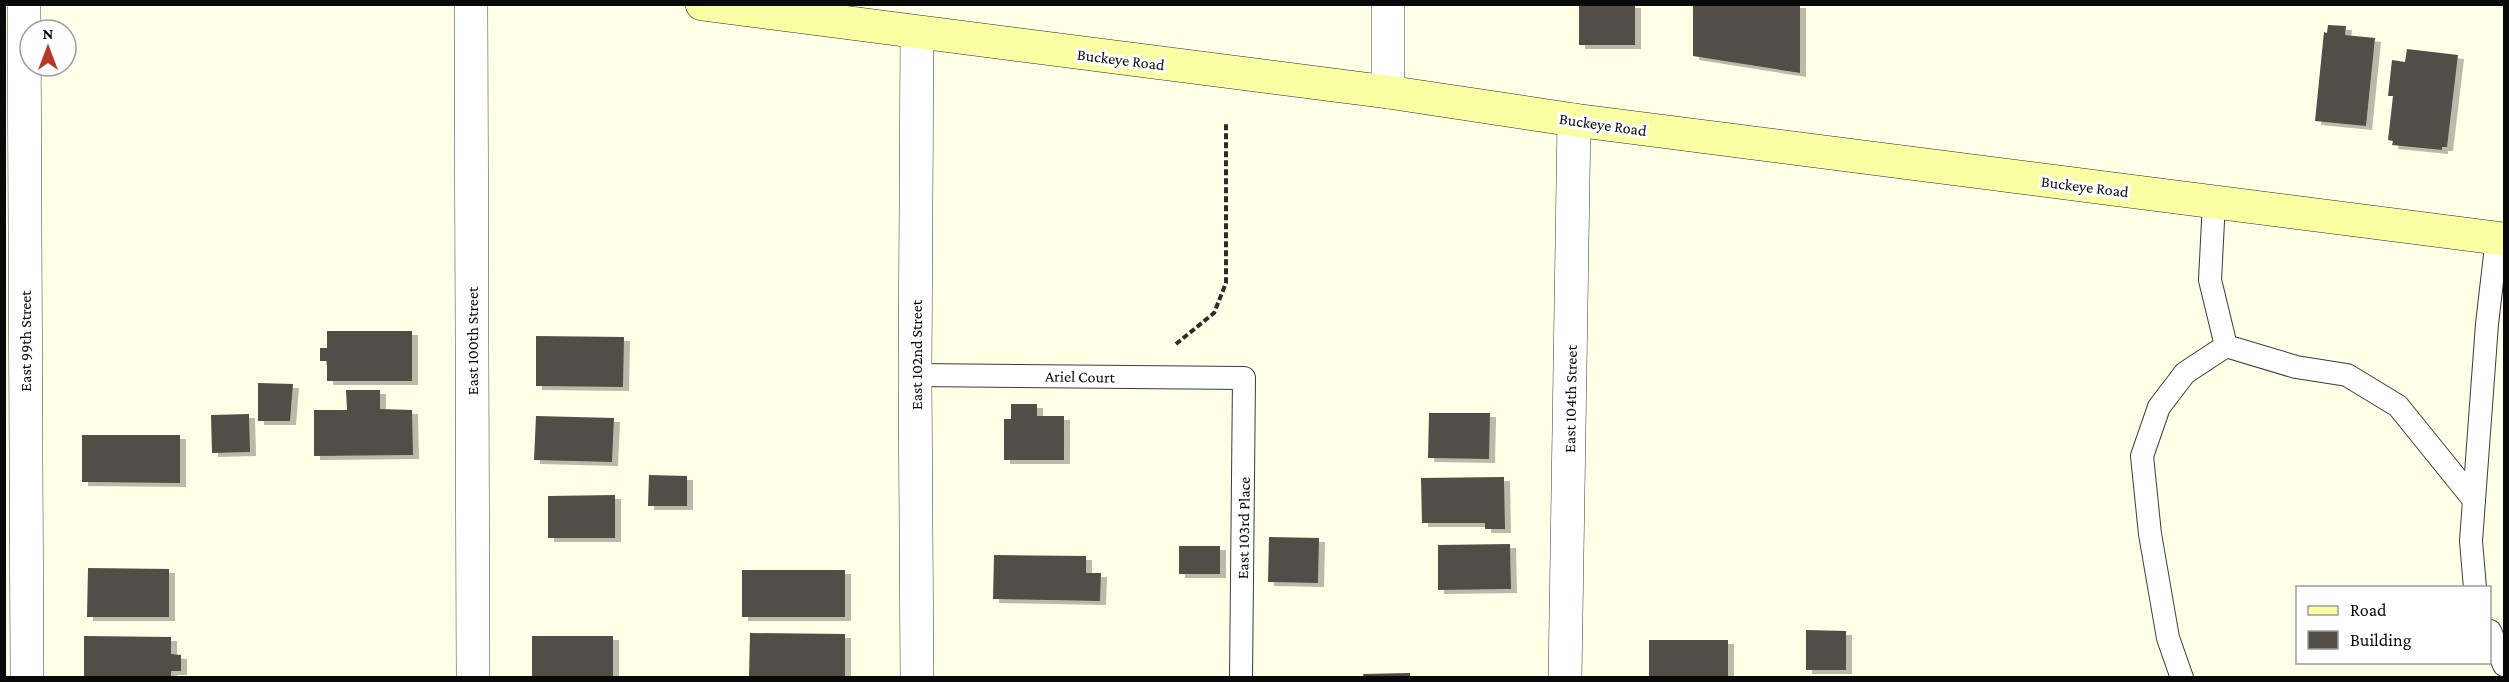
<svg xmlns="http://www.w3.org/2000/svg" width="2509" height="682" font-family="'Crimson Pro',serif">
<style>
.building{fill:#524d46;filter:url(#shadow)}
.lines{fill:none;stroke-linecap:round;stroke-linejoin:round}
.lane-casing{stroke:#3c3c3c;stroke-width:24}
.street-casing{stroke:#3c3c3c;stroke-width:34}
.secondary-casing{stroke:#2b2b2b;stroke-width:34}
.path{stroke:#2b2b2b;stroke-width:4;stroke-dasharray:6 3;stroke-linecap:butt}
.lane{stroke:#fff;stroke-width:22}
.street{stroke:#fff;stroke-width:33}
.secondary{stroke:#f9fea2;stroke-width:33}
.labels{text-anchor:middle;stroke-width:6;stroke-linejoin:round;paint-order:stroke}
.street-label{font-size:16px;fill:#090909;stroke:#fff}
</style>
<defs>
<filter id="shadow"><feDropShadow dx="6" dy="4" stdDeviation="0" flood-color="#0004"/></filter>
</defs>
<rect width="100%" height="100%" fill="#fffee6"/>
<!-- building -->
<g class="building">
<rect x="1579" y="4" width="56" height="41"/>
<polygon points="1693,4 1800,4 1800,73 1693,56"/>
<polygon points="2328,25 2346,26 2345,35 2375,38 2366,126 2315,121 2324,32 2327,33"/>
<polygon points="2407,49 2458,55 2447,147 2442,147 2442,150 2392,145 2393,141 2388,140 2393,96 2388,96 2392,60 2405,62"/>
<polygon points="327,331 412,331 412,381 327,381 327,361 320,361 320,348 327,348"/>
<polygon points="536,336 624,337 623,387 536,386"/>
<polygon points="258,383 293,384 290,421 258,421"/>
<polygon points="346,390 380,390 380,409 412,410 413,455 314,456 314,410 347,410"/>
<polygon points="1011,404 1037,404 1037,416 1064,416 1064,460 1004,460 1004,419 1011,419"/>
<polygon points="1429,413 1490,413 1489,459 1428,458"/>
<polygon points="249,414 250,452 212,453 211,415"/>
<polygon points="536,416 614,418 612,462 534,460"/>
<polygon points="82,435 180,435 180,483 82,482"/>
<polygon points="649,475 687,476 687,506 648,506"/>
<polygon points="1504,477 1505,529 1485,529 1485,523 1422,523 1421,478"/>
<polygon points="615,495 615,538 548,538 548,496"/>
<polygon points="1269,537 1319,538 1318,583 1268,582"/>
<polygon points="1510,544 1511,589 1438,590 1438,545"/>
<rect x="1179" y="546" width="41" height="28"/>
<polygon points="994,555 1086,556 1086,573 1101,573 1100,601 993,599"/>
<polygon points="88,568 169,569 169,617 87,617"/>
<rect x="742" y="570" width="103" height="47"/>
<polygon points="1806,630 1846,631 1846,670 1806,670"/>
<polygon points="750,633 845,634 845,678 749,678"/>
<polygon points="84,636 171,637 171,654 181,655 181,671 171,671 171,678 84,678"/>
<rect x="532" y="636" width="81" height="42"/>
<rect x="1649" y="640" width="79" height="38"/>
<polygon points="1410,673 1410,678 1364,678 1363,674"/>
</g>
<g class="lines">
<!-- lane casing -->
<g class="lane-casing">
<g id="lane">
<polyline points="2214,202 2210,280 2226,346 2296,367 2347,375 2398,406 2474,500"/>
<polyline points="915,375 1244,378 1241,678"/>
<polyline points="2475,588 2471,541 2487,324 2497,238"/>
<polyline points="2490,631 2504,665"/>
<polyline points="2182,678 2168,638 2150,534 2142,456 2159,407 2185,373 2226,346"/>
</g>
</g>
<!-- street casing -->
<g class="street-casing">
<g id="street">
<polyline points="24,4 27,678"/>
<polyline points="471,4 473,678"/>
<polyline points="1388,4 1388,92"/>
<polyline points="917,678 915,375 917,33"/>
<polyline points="1565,678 1574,120"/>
</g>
</g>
<!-- secondary casing -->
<g class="secondary-casing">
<polyline id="secondary" points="702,4 1388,92 1574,120 2504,239"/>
</g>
<!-- path -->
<polyline class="path" points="1176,344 1214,313 1226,283 1226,122"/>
<!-- lane -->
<use href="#lane" class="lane"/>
<!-- street -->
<use href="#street" class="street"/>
<!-- secondary -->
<use href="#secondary" class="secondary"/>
</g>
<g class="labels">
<!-- street labels -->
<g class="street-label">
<text transform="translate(1121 59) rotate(7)" y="6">Buckeye Road</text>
<text transform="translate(1603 124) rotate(8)" y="6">Buckeye Road</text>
<text transform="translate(2085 186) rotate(7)" y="6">Buckeye Road</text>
<text transform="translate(25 341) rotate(-90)" y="6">East 99th Street</text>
<text transform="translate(472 341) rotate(-90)" y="6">East 100th Street</text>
<text transform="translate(916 355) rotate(-90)" y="6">East 102nd Street</text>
<text transform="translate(1080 376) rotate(1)" y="6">Ariel Court</text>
<text transform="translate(1570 399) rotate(-89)" y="6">East 104th Street</text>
<text transform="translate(1243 528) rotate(-89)" y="6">East 103rd Place</text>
</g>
</g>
<!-- border -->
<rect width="2509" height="682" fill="none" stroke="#090909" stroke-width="12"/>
<!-- legend -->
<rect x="2296" y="586" width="195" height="78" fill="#ffffff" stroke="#9d9d9d" stroke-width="1.5"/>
<rect x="2308" y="606" width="30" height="9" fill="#f9fea2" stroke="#9d9d9d" stroke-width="1.5"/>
<text x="2350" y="616" font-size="18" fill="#090909">Road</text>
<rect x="2308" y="631" width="30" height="18" fill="#524d46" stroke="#9d9d9d" stroke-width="1.5"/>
<text x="2350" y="646" font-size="18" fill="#090909">Building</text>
<!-- north arrow -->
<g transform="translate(48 48)"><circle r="28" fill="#ffffff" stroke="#9d9d9d" stroke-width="1.5"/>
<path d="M0-4.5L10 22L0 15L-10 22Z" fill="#b63725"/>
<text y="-9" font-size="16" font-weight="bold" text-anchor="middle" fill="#090909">N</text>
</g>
</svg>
